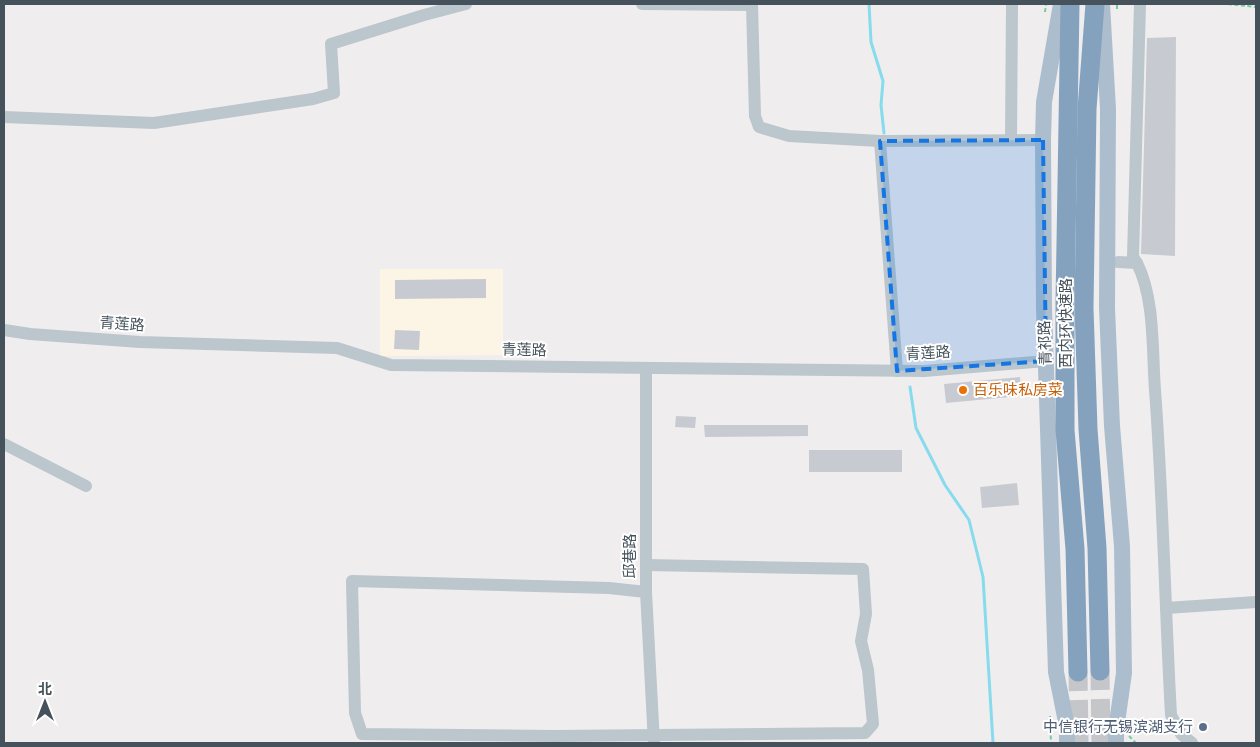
<svg xmlns="http://www.w3.org/2000/svg" width="1260" height="747" font-family="'Varela Round','Noto Sans SC',sans-serif">
<style>
.commercial{fill:#fcf5e6}
.lines{fill:none;stroke-linecap:round;stroke-linejoin:round}
.stream{stroke:#86dbed;stroke-width:3}
.building{fill:#c7cbd1}
.highway-tunnel{stroke:#c5c6c9;stroke-width:19;stroke-dasharray:19 9;stroke-linecap:butt}
.path{stroke:#72ce9e;stroke-width:2;stroke-dasharray:4 2.5;stroke-linecap:butt}
.minor{stroke:#bbc6cd;stroke-width:12}
.major{stroke:#acbecd;stroke-width:16}
.highway{stroke:#84a2be;stroke-width:19}
.marked{fill:#1576e3;fill-opacity:0.2;stroke:#1576e3;stroke-width:4;stroke-dasharray:10 6;stroke-linejoin:round}
.food-dot{fill:#e8710a;stroke:#fff;stroke-width:2}
.service-dot{fill:#5c6f8a;stroke:#fff;stroke-width:2}
.labels{text-anchor:middle;stroke-width:4;stroke-linejoin:round;paint-order:stroke}
.street-label{font-size:15px;fill:#45525b;stroke:#fff}
.food-label{font-size:15px;fill:#c56008;stroke:#fff;text-anchor:start}
.service-label{font-size:15px;fill:#4e5e75;stroke:#fff;text-anchor:end}
</style>
<rect width="100%" height="100%" fill="#f0edee"/>
<!-- commercial -->
<polygon class="commercial" points="380,269 503,269 503,355 380,356"/>
<g class="lines">
<!-- stream -->
<g class="stream">
<polyline points="869,4 871,42 883,81 881,105 884,133"/>
<polyline points="910,387 916,428 945,485 969,520 983,577 993,743"/>
</g>
</g>
<!-- building -->
<g class="building">
<polygon points="1176,37 1175,256 1141,254 1147,38"/>
<polygon points="486,279 486,298 395,299 395,280"/>
<polygon points="395,330 420,331 419,350 394,349"/>
<polygon points="1020,377 1021,396 946,403 944,384"/>
<polygon points="676,416 696,417 695,428 675,427"/>
<polygon points="704,425 808,425 808,436 705,437"/>
<rect x="809" y="450" width="93" height="22"/>
<polygon points="1017,483 1019,505 982,508 980,487"/>
</g>
<g class="lines">
<!-- highway-tunnel -->
<g class="highway-tunnel">
<polyline points="1100,671 1101,743"/>
<polyline points="1078,672 1079,743"/>
</g>
<!-- path -->
<g class="path">
<polyline points="1228,4 1256,7"/>
<polyline points="1117,9 1117,4"/>
<polyline points="1045,12 1046,4"/>
<polyline points="1050,716 1051,743"/>
<polyline points="1129,736 1136,743"/>
</g>
<!-- minor -->
<g class="minor">
<polyline points="642,4 752,5"/>
<polyline points="752,4 755,116 759,127 789,136 880,141 1043,140"/>
<polyline points="4,117 154,123 313,99 334,93 331,44 424,15 466,4"/>
<polyline points="1011,140 1012,4"/>
<polyline points="880,141 897,371"/>
<path d="M1118,262L1137,263C1155,299 1152,350 1155,390C1163,498 1165,607 1171,715L1181,734L1192,743"/>
<polyline points="1137,263 1133,257 1140,4"/>
<polyline points="4,330 30,334 140,342 337,348 391,365 924,371 1046,361"/>
<polyline points="646,369 646,592 654,743"/>
<polyline points="4,444 86,486"/>
<polyline points="646,565 863,569 866,614 861,641 868,670 873,724 865,733 555,736 362,734 355,713 352,581 609,588 646,592"/>
<polyline points="1166,608 1256,602"/>
</g>
<!-- major -->
<g class="major">
<polyline points="1061,4 1044,102 1043,140 1044,308 1056,672 1067,727 1067,743"/>
<polyline points="1102,4 1108,109 1107,308 1112,426 1122,546 1124,673 1116,730 1116,743"/>
</g>
<!-- highway -->
<g class="highway">
<polyline points="1070,4 1065,303 1065,430 1075,549 1078,672"/>
<polyline points="1095,4 1087,109 1084,308 1088,429 1097,548 1100,671"/>
</g>
</g>
<!-- marked area -->
<path class="marked" d="M1043,140L1046,361L897,371L880,141Z"/>
<!-- markers -->
<circle class="food-dot" cx="963" cy="390" r="5"/>
<circle class="service-dot" cx="1203" cy="727" r="5"/>
<g class="labels">
<!-- street labels -->
<g class="street-label">
<text transform="translate(1066 323) rotate(-90)" y="5">西内环快速路</text>
<text transform="translate(122 324) rotate(4)" y="5">青莲路</text>
<text transform="translate(1045 343) rotate(-92)" y="5">青祁路</text>
<text transform="translate(524 350) rotate(1)" y="5">青莲路</text>
<text transform="translate(928 353) rotate(-3)" y="5">青莲路</text>
<text transform="translate(630 556) rotate(-90)" y="5">邱巷路</text>
</g>
<!-- food labels -->
<g class="food-label">
<text x="973" y="395">百乐味私房菜</text>
</g>
<!-- service labels -->
<g class="service-label">
<text x="1193" y="732">中信银行无锡滨湖支行</text>
</g>
</g>
<!-- border -->
<rect width="1260" height="747" fill="none" stroke="#45525b" stroke-width="10"/>
<!-- north arrow -->
<g transform="translate(45 702)" stroke="#ffffff" stroke-width="4" paint-order="stroke">
<path d="M0-4L9 19L0 12L-9 19Z" fill="#45525b"/>
<text y="-8" font-size="14" font-weight="bold" text-anchor="middle" fill="#45525b">北</text>
</g>
</svg>
